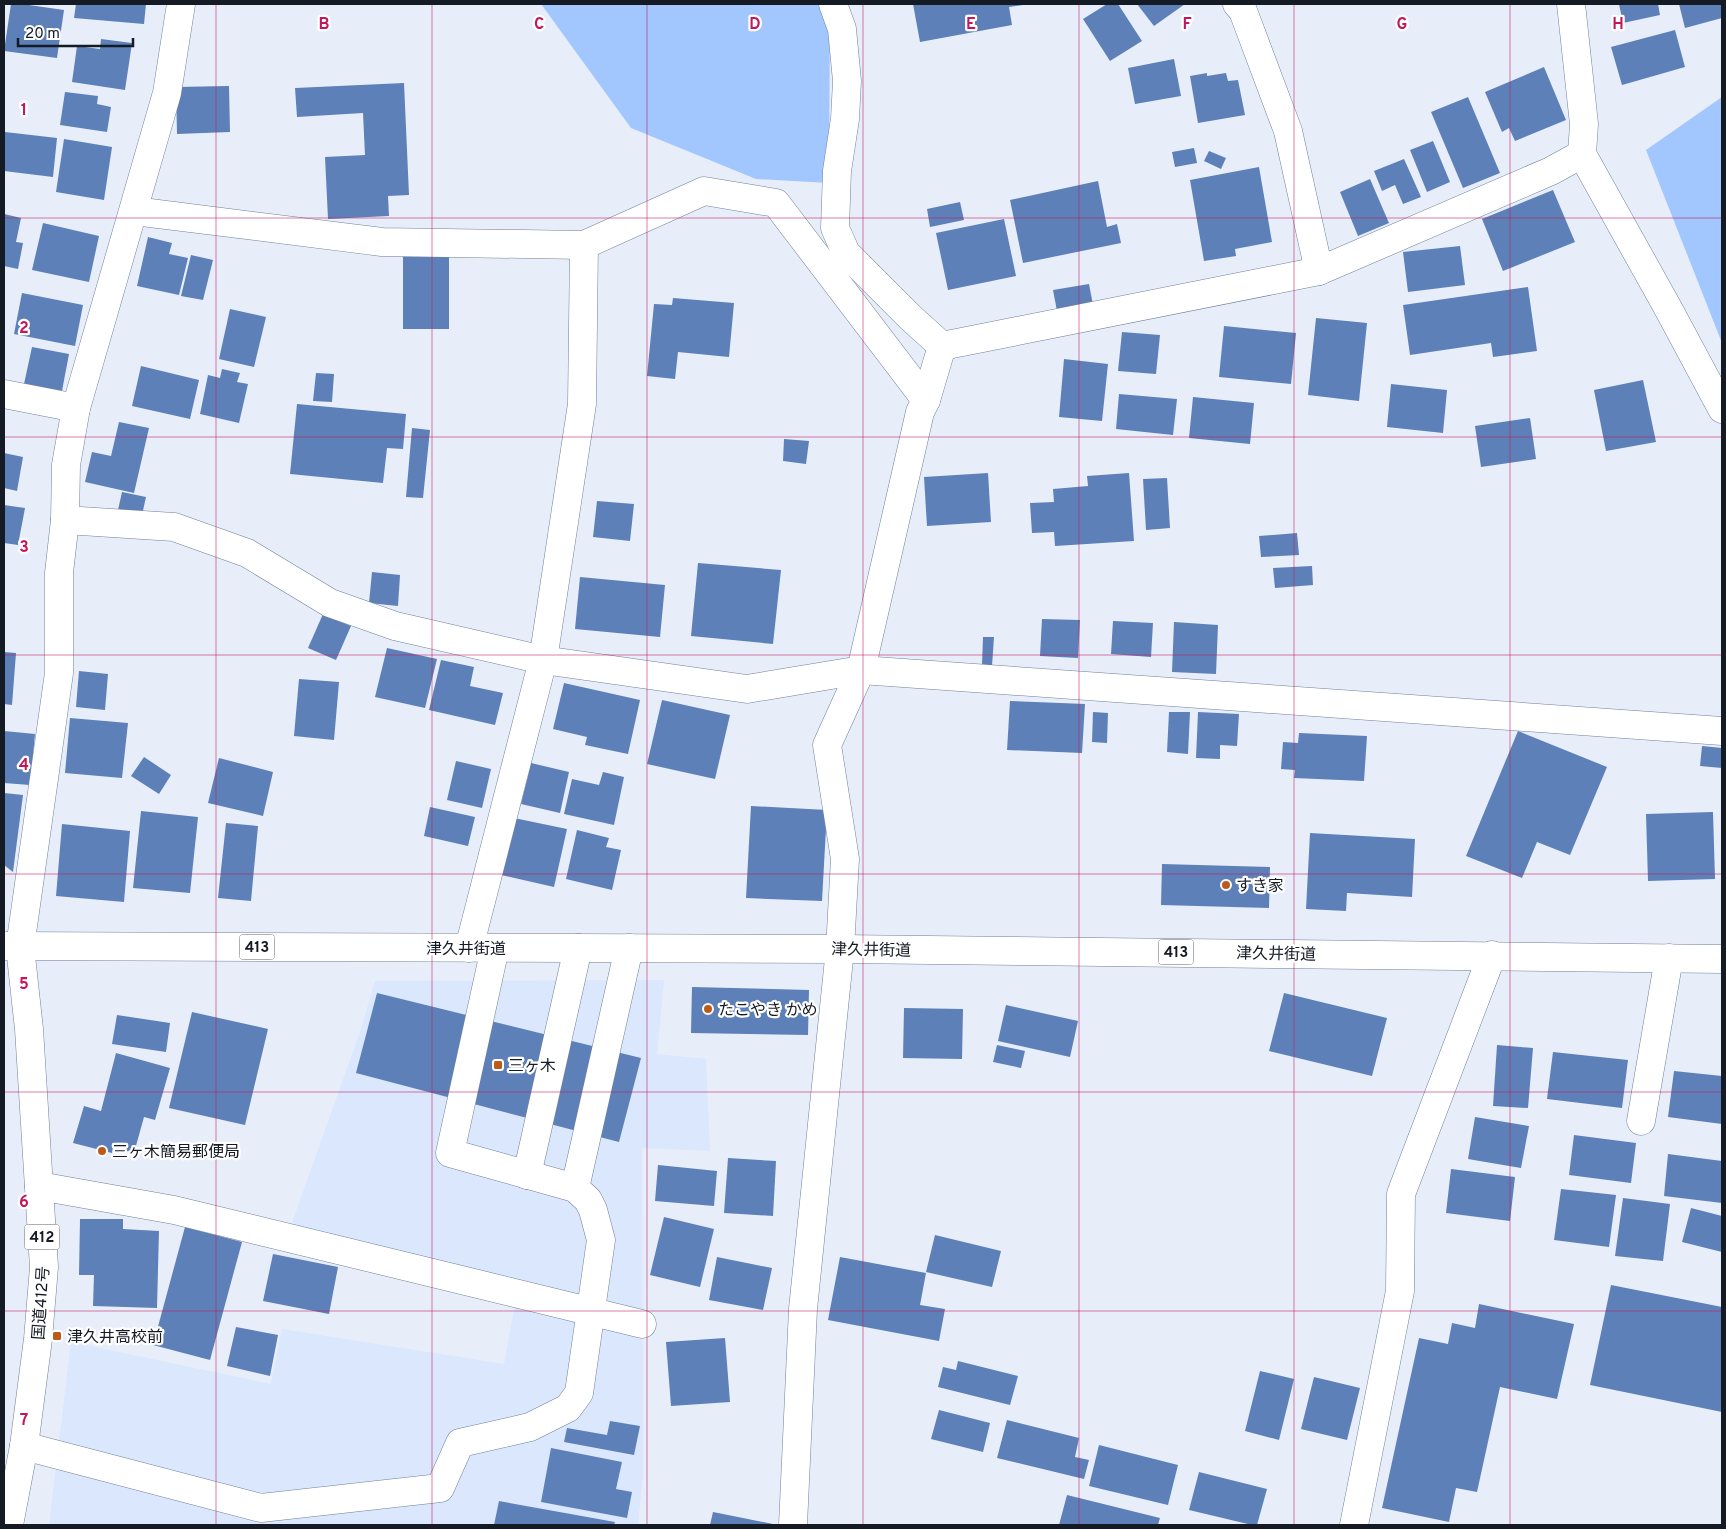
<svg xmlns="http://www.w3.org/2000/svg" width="1726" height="1529" font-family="Overpass,'Noto Sans JP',sans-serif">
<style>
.built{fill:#dae7fc}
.green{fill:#a2c6fe}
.building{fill:#5d80b8}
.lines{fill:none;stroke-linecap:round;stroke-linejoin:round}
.minor-casing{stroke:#70819a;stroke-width:29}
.highway-casing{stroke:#70819a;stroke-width:29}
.minor{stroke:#fff;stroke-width:28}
.highway{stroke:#fff;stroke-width:28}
.grid{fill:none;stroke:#c2185b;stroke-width:1;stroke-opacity:0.55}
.poi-dot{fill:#bc5b19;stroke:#fff;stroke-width:2}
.labels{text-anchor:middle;stroke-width:4.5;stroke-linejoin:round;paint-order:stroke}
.shield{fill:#fff;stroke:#5b5f66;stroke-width:1}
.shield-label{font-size:15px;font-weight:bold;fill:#151b25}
.poi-label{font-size:16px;fill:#151b25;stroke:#fff;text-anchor:start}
.street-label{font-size:16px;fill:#151b25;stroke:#fff}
.grid-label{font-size:16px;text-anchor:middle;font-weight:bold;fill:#c2185b;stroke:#fff;stroke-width:4.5;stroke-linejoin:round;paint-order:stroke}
</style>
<rect width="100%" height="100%" fill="#e7eefa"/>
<!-- built -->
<polygon class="built" points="664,980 657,1054 706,1059 710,1151 642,1148 643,1475 638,1525 49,1525 71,1342 271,1384 282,1329 504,1364 517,1293 289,1231 361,1029 375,981"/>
<!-- green -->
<g class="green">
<polygon points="541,4 830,4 829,183 756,179 631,128"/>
<polygon points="1722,97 1722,343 1646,150"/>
</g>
<!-- building -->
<g class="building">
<polygon points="11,4 22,4 64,10 57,58 4,51"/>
<polygon points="76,4 146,4 144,24 74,18"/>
<polygon points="913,4 1023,4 1023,5 1009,7 1012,25 920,42"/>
<polygon points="1107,4 1118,4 1142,41 1110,61 1083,19"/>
<polygon points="1137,4 1185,4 1154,26"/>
<polygon points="1619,4 1658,4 1660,15 1623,23"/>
<polygon points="1679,4 1722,4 1722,18 1685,28"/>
<polygon points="1675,30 1685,67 1622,85 1611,47"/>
<polygon points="101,39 132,43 125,90 72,82 77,46 100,49"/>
<polygon points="1174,59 1181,96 1135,104 1128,68"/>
<polygon points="1544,67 1566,120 1515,141 1509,128 1502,132 1485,92"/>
<polygon points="1207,73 1207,76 1226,73 1228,81 1238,80 1245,115 1198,123 1190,76"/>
<polygon points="404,83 409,195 388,196 389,216 328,219 325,157 365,155 363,113 297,117 295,88"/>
<polygon points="229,86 230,132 177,134 176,87"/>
<polygon points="65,92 98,96 97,104 111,107 107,132 60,125"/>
<polygon points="1468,97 1500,173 1463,188 1431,112"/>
<polygon points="5,132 57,138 53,177 4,171"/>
<polygon points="64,139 112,147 104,200 56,192"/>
<polygon points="1433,141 1450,182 1427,192 1410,150"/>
<polygon points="1194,148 1197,163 1175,167 1172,152"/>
<polygon points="1209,151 1226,158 1221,169 1204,161"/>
<polygon points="1404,159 1421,197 1403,204 1395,185 1382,191 1374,171"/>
<polygon points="1259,167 1272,242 1235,249 1236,256 1204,261 1190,180"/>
<polygon points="1370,179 1389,223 1358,236 1340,192"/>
<polygon points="1098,181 1107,227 1117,224 1121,243 1023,263 1010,200"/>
<polygon points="1553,190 1575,242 1503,271 1482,219"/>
<polygon points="960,202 964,220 930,227 927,209"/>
<polygon points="4,214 21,218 16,242 23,243 18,269 4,266"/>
<polygon points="1004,219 1016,276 948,290 936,233"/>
<polygon points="43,223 99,236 89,282 32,270"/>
<polygon points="148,237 172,243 169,254 188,258 179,295 137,286"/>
<polygon points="1460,246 1465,285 1408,292 1403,252"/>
<rect x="403" y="253" width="46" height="76"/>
<polygon points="191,255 213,260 203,300 181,296"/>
<polygon points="1089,284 1093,305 1057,311 1053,290"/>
<polygon points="1528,287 1537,351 1493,357 1491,343 1410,355 1403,305"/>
<polygon points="22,293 83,305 75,346 14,334"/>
<polygon points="673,298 734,303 729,357 678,352 675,379 647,376 654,304 672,305"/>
<polygon points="230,309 266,317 254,367 219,359"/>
<polygon points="1316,318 1367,323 1359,401 1308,395"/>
<polygon points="1224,326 1296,333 1291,384 1219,377"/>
<polygon points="1122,332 1160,335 1156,374 1118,371"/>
<polygon points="32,347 69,354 62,391 24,384"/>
<polygon points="1064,359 1108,364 1102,421 1059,417"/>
<polygon points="141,366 199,380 190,419 132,406"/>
<polygon points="222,369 240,373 237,382 248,384 239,423 200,414 208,375 220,378"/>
<polygon points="316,373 334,374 332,402 313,401"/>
<polygon points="1643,380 1656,442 1606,451 1594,390"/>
<polygon points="1391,384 1447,390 1443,433 1387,427"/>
<polygon points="1119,394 1177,399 1173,435 1116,429"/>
<polygon points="1193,397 1254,403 1250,444 1189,438"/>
<polygon points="297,404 406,414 403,449 387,448 383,483 290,474"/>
<polygon points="1530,418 1536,459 1481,467 1475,426"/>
<polygon points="119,422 149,428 134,493 85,482 92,452 111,456"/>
<polygon points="412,428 430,430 423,498 406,497"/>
<polygon points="784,439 809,441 806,464 783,461"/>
<polygon points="4,453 23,457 17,491 4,488"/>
<polygon points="988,473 991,522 927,526 924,477"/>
<polygon points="1129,473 1134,541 1055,546 1054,532 1032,533 1030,503 1054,502 1053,489 1088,486 1087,476"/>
<polygon points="1167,478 1170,528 1146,530 1143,479"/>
<polygon points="122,492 146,497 142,515 118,510"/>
<polygon points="597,501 634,504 630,541 593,537"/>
<polygon points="4,505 25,508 18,545 4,543"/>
<polygon points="1297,533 1299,555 1261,557 1259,536"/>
<polygon points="698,563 781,570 773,644 691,636"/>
<polygon points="1312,566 1313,585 1275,588 1273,568"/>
<polygon points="372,572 400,575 398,606 369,603"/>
<polygon points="580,577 665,585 660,637 575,629"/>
<polygon points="323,614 351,626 336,660 308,648"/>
<polygon points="1042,619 1080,620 1078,658 1040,656"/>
<polygon points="1113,621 1153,623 1151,657 1111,654"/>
<polygon points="1174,622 1218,625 1216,674 1172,672"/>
<polygon points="983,637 994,637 992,666 982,665"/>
<polygon points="387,648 437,659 425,708 375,697"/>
<polygon points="4,652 16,653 12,705 4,704"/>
<polygon points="441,660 474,667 470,686 503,693 495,725 429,710"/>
<polygon points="79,671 108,674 105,710 76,707"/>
<polygon points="299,679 339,682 334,740 294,736"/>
<polygon points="564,683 640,700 628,754 585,745 587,737 553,729"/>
<polygon points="662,700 730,715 715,779 647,764"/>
<polygon points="1010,701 1085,704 1082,753 1007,750"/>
<polygon points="1093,712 1108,713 1107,743 1092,742"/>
<polygon points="1169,712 1190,712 1188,754 1167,752"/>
<polygon points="1198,712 1239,714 1237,746 1220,745 1220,759 1196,758"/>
<polygon points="70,718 128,723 122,778 65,773"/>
<polygon points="4,731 35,734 30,785 4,783"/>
<polygon points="1518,731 1607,767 1570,855 1537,842 1522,878 1466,856"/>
<polygon points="1299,733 1367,736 1364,781 1294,778 1295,770 1281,769 1283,742 1298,743"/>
<polygon points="1702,746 1722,748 1722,768 1700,766"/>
<polygon points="144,757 171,775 159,794 131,776"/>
<polygon points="219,758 273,772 263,816 208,803"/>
<polygon points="456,761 491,769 482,808 447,800"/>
<polygon points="531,763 569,772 560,813 521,804"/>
<polygon points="603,772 624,777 614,825 564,814 572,779 599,785"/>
<polygon points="4,793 23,795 13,872 4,865"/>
<polygon points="751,806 827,810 822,901 746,898"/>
<polygon points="430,807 475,817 468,846 424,836"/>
<polygon points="141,811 198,817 190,893 133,888"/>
<polygon points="1713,812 1715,879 1648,881 1646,814"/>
<polygon points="514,818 567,829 554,887 501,875"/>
<polygon points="226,823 258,826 251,901 218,898"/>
<polygon points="62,824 130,831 124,902 56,896"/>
<polygon points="577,830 609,838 606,847 621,850 612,890 566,879"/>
<polygon points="1310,833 1415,839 1412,897 1347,893 1346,911 1306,909"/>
<polygon points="1162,864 1270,867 1269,908 1161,905"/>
<polygon points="692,987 809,990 808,1035 691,1033"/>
<polygon points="377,993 641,1058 619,1142 356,1073"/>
<polygon points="1284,993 1387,1018 1372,1076 1269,1051"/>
<polygon points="1006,1005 1078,1021 1070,1057 998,1041"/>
<polygon points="904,1008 963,1009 962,1059 903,1058"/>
<polygon points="192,1012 268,1029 245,1125 169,1108"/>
<polygon points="117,1015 170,1023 166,1052 112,1044"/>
<polygon points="997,1045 1025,1051 1021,1068 993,1062"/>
<polygon points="1497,1045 1533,1048 1528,1108 1493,1106"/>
<polygon points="1553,1052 1628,1060 1622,1108 1547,1099"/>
<polygon points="116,1053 170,1068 155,1120 144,1117 134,1153 113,1147 112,1153 73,1143 84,1106 101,1111"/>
<polygon points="1674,1071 1722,1076 1722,1124 1668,1117"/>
<polygon points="1475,1117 1529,1126 1521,1168 1468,1159"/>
<polygon points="1574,1135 1636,1143 1631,1183 1569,1175"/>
<polygon points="1668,1154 1722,1161 1721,1180 1722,1180 1722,1203 1664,1196"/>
<polygon points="728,1158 776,1161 773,1216 724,1213"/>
<polygon points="658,1165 717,1171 714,1206 655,1201"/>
<polygon points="1451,1169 1515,1177 1510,1221 1446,1213"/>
<polygon points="1561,1189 1616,1195 1609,1247 1554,1240"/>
<polygon points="1623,1198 1670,1204 1663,1261 1615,1256"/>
<polygon points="1691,1208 1722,1216 1722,1252 1682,1242"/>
<polygon points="664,1217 714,1229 700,1287 650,1275"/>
<polygon points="80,1219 123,1219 123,1229 159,1231 157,1308 93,1306 94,1275 79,1275"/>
<polygon points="185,1227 242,1242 210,1360 153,1345"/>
<polygon points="935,1235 1001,1251 992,1287 926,1272"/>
<polygon points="273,1254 338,1267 329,1314 263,1301"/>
<polygon points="717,1257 772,1268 763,1310 709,1300"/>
<polygon points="840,1257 926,1273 920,1305 945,1309 939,1341 828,1320"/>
<polygon points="1611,1285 1722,1307 1722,1412 1590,1385"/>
<polygon points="1479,1304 1574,1324 1557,1399 1500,1387 1477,1492 1456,1488 1449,1522 1382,1508 1419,1338 1448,1344 1452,1323 1475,1328"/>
<polygon points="236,1327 278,1335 270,1376 227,1366"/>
<polygon points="725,1338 730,1402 671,1406 666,1342"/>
<polygon points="958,1361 1018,1376 1010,1405 938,1387 943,1367 956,1370"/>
<polygon points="1260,1371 1294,1379 1279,1440 1245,1431"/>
<polygon points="1314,1377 1360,1388 1347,1440 1301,1429"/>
<polygon points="939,1410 990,1423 983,1452 931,1439"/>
<polygon points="1007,1420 1079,1438 1075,1457 1089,1460 1084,1479 997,1458"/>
<polygon points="610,1421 640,1426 634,1455 564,1442 567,1428 607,1435"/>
<polygon points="1099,1445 1178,1465 1168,1505 1089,1486"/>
<polygon points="551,1448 622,1462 616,1489 632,1492 627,1518 541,1502"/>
<polygon points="1199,1472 1267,1489 1257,1525 1252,1525 1189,1510"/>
<polygon points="1067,1495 1160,1518 1158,1525 1059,1525"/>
<polygon points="499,1501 615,1522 614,1525 494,1525"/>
<polygon points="713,1512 773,1524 772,1525 710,1525"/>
</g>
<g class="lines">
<!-- minor casing -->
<g class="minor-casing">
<g id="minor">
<polyline points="833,4 842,29 847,81 845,119 837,171 835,228 846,253 911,318 942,346"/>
<polyline points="1237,4 1243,11 1288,131 1319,271"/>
<polyline points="1582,154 1669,310 1722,409"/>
<polyline points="134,211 382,242 584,245 704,191 776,203 926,400"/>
<polyline points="942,346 1319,271 1551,171 1582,154 1584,124 1571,4"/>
<polyline points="4,394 76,408"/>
<polyline points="65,520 174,527 247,553 330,603 395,626 543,660 747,689 861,670 1722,731"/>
<polyline points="20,947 59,673 59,573 65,520 66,465 76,408 167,93 181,4"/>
<polyline points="469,948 543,660 582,404 584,245"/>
<polyline points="1641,1121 1669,958"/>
<polyline points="527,1175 578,948"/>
<polyline points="39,1186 174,1210 642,1324"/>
<polyline points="575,1188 629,948"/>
<polyline points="24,1446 261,1508 440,1488 460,1443 530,1427 568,1408 579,1393 601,1240 593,1210 588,1200 575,1188 450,1153 495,948"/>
<polyline points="793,1525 803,1309 840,949 845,859 827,745 861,670 920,412 926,400 942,346"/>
<polyline points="1354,1525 1400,1291 1401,1194 1492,955"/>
</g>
</g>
<!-- highway casing -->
<g class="highway-casing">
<g id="highway">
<polyline points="4,946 840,949 1722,959"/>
<polyline points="9,1525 24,1446 38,1339 44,1267 29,1029 20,947"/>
</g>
</g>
<!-- minor -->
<use href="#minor" class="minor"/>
<!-- highway -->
<use href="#highway" class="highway"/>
</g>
<!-- grid -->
<path class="grid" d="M216,4V1525M432,4V1525M647,4V1525M863,4V1525M1079,4V1525M1294,4V1525M1510,4V1525M4,218H1722M4,437H1722M4,655H1722M4,874H1722M4,1092H1722M4,1311H1722"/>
<!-- markers -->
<g class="poi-dot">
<circle cx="1226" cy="885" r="5"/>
<circle cx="708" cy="1009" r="5"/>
<rect x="493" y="1060" width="10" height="10" rx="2.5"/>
<circle cx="102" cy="1151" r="5"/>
<rect x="52" y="1331" width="10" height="10" rx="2.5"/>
</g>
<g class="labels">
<!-- shield labels -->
<g class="shield">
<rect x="239.5" y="934.5" width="35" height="25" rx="4"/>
<rect x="1158.5" y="939.5" width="35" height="25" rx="4"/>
<rect x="24.5" y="1224.5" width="35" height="25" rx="4"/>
</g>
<g class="shield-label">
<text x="257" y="952">413</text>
<text x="1176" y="957">413</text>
<text x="42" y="1242">412</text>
</g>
<!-- poi labels -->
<g class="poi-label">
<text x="1236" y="891">すき家</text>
<text x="718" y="1015">たこやき かめ</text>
<text x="508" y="1071">三ヶ木</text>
<text x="112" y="1157">三ヶ木簡易郵便局</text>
<text x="67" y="1342">津久井高校前</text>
</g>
<!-- street labels -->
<g class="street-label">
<text x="466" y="954">津久井街道</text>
<text transform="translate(871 949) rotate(1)" y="6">津久井街道</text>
<text transform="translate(1276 953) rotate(1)" y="6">津久井街道</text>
<text transform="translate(40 1303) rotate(-86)" y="6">国道412号</text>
</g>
</g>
<g class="grid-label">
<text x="324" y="29">B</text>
<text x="539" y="29">C</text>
<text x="755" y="29">D</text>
<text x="971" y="29">E</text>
<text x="1187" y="29">F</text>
<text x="1402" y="29">G</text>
<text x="1618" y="29">H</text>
<text x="24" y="115">1</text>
<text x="24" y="333">2</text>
<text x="24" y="552">3</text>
<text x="24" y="770">4</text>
<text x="24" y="989">5</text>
<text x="24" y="1207">6</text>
<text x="24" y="1425">7</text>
</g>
<!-- border -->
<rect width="1726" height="1529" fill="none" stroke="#151b25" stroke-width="10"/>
<!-- scale -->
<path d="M18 38v8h115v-8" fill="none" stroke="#151b25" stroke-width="2.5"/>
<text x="25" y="38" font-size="15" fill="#151b25" stroke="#ffffff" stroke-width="4" paint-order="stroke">20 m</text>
</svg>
